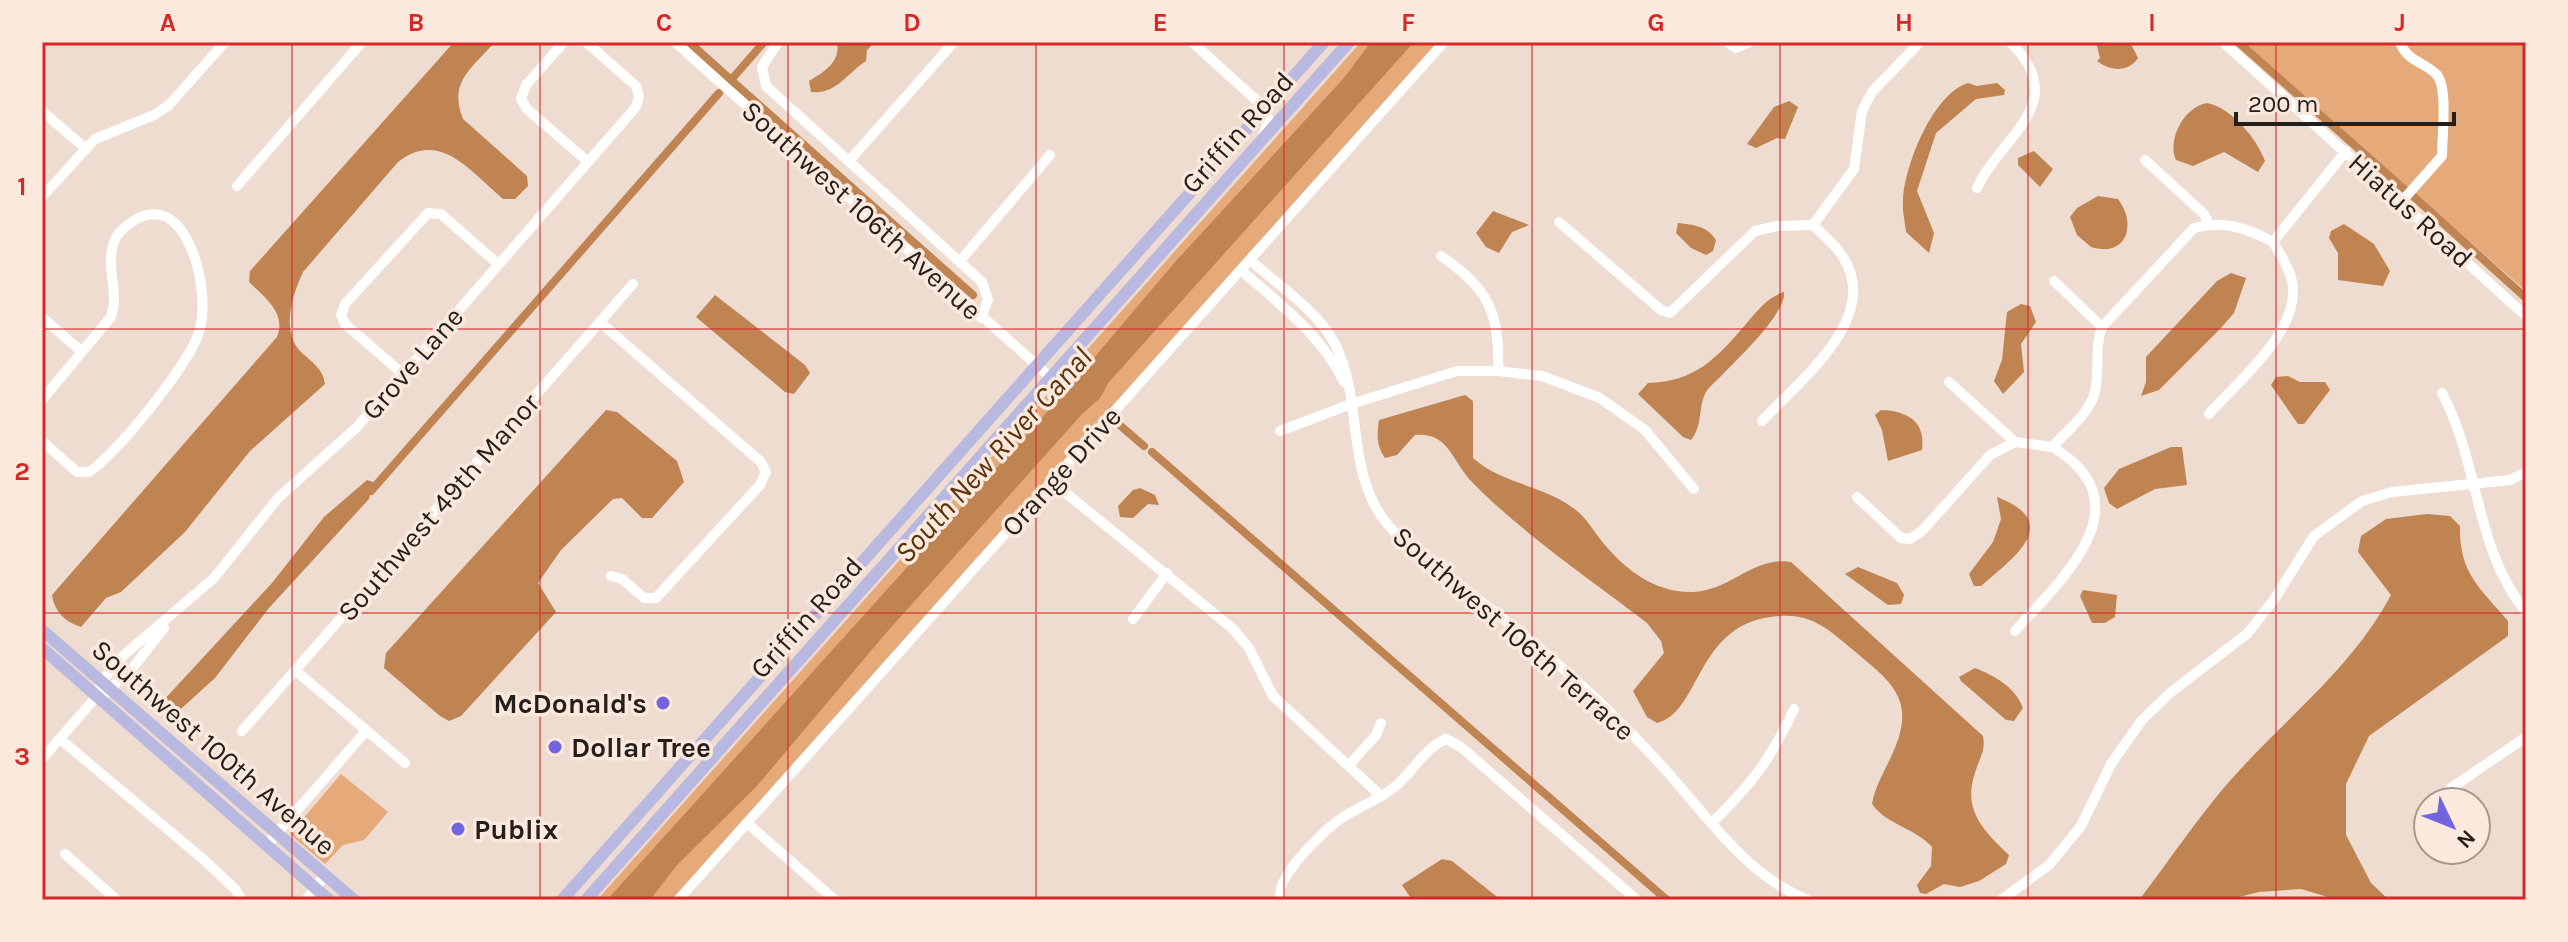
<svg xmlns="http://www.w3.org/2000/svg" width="2568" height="942" font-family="Karla,sans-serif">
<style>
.green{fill:#e6a97a}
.water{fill:#c08352}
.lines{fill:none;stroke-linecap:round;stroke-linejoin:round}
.canal{stroke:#c08352;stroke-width:8}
.minor{stroke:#fff;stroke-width:10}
.major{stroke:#b9b8e0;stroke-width:12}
.grid{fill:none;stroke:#d62828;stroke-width:2;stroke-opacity:0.55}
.poi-dot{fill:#7264df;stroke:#fae9dc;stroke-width:3}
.labels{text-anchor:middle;stroke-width:7;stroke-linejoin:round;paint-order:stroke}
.street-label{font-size:28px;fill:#251f1b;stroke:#fae9dc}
.poi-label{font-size:28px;font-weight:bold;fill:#251f1b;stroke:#fae9dc;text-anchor:start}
.water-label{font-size:30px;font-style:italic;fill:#5b320a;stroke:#fae9dc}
.neatline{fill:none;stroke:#d62828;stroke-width:3}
.grid-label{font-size:26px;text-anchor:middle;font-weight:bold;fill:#d62828}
</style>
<rect width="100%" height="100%" fill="#eddccf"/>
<!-- green -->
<g class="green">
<polygon points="1361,42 1439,42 672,900 597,900"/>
<polygon points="2241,42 2526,42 2526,291"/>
<polygon points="341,774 388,812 364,840 343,845 325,864 290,834"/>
</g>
<!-- water -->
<g class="water">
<path d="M454,42H495C472,68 448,82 463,119L527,176L528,186L515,199H503C471,172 440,129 398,162L303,272C292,296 280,332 302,353C313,363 323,369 325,384L250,451L185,532L121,592L106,598L81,627C65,622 54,611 52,595L277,337C287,313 264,297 249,282L250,271Z"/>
<path d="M837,42H875L867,50L866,61C847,73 836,95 811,92L809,81C824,72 841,62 837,42Z"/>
<polygon points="1371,42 1414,42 1109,382 1100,398 1083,413 886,633 756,787 677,865 650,900 607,900 1066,391 1067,387 1061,382 1072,368 1078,373 1087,366 1176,261 1343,79"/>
<path d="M2096,42H2130L2138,58C2128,73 2110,71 2097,61L2100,58Z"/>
<path d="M1968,83L1977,86L1997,83L2005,90L2004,95L1976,99L1936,133L1917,191L1934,233L1929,253L1906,232C1905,222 1902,210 1903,200C1905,164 1933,94 1968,83Z"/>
<polygon points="1789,101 1798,107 1785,139 1777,138 1756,148 1747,144 1774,107"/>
<path d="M2207,103C2232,108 2257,139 2265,161L2258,172L2224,152L2193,166L2176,160C2167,139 2184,107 2207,103Z"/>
<polygon points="2034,151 2053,169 2040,187 2018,165 2018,158"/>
<path d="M2098,196L2118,199C2137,224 2127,258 2091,247L2077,235L2070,217L2077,208Z"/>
<polygon points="1493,211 1529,225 1512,232 1499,253 1486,247 1476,233"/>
<path d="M1678,223C1693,225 1706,225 1716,240L1713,251L1706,255L1691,248L1676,233Z"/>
<polygon points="2344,224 2374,244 2390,271 2383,286 2338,280 2338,253 2329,238 2331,231"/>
<polygon points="2231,273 2246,278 2234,313 2220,329 2159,390 2141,396 2146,382 2146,357 2217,281"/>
<path d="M1784,292C1787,315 1726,370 1709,388C1697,401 1704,425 1691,440L1683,437L1638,394L1648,383C1695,382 1717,358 1746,324C1757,311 1768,297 1784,292Z"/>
<polygon points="715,295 805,365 810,373 794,394 785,392 696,317"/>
<polygon points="2021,304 2030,306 2036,322 2021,344 2024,372 2003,394 1994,381 2002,360 2007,312"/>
<polygon points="2288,376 2300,382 2325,382 2330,390 2304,424 2298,424 2271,385 2276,377"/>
<path d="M1465,395L1473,401V458C1503,485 1546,485 1577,511C1586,518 1593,530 1600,539C1624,569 1654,593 1693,592C1730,591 1754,556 1791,562L1983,736C1986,751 1979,759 1975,773C1962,810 1984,831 2009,855L2006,864L1979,881L1960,887L1944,884L1926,894L1920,893L1917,885L1931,866L1932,847C1915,828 1887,825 1872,804C1875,787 1883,774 1890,759C1920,698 1891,682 1847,645C1822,624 1806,612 1771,617C1696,626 1700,713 1657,723L1647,717L1633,691L1664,653L1661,641L1647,623C1589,578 1524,535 1472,482C1451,460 1449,432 1415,435L1397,455L1385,458C1376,445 1377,435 1379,420Z"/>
<polygon points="606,410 617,412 677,461 684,482 652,518 642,518 622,498 613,499 561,550 538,583 556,612 461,716 449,721 440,716 384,668 386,653"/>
<path d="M1881,410C1907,411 1926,421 1922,450L1888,461L1882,430L1875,415Z"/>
<polygon points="2171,447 2182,447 2187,485 2155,489 2117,509 2109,503 2104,488 2119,469"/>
<polygon points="367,480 373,482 369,499 269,608 215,678 172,717 162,702 272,583 324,517"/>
<polygon points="1140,488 1155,495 1159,505 1148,504 1133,518 1120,517 1118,506 1133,490"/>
<path d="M1997,497C2064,523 2014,557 1981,586H1974L1969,574L1993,542L2001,519Z"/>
<path d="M2427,514L2450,516L2460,526C2459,573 2479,587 2508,621V636L2369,736L2346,784V835L2371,883L2389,900H2338L2301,889L2259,892L2227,900H2139C2169,861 2196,820 2228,783C2283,720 2351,670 2391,595L2358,552L2361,536L2386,519Z"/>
<polygon points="1858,567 1897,583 1904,595 1901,604 1888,605 1845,574"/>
<polygon points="2083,590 2117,595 2115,617 2105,623 2092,623 2080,596"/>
<path d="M1975,668C1995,676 2015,687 2023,708L2014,721L2006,720L1961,681L1959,677Z"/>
<polygon points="1442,859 1452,861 1501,900 1412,900 1402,885"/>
</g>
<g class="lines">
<!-- canal -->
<g class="canal">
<polyline points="764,42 731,80 973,295"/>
<polyline points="2238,42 2404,189"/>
<polyline points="690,43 731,80 729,83"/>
<polyline points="2414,197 2526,298"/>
<polyline points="1115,421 1144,446"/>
<polyline points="1152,452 1667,900"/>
<polyline points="371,491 719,93"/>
</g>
<!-- minor -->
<g class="minor">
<polyline points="564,42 526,85 521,99 527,109 587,161"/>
<polyline points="675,42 1050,377"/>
<polyline points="778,42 762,67 766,86 982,282 988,300 981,318"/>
<polyline points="1192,42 1265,108 1268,118 1263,138"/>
<polyline points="1727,42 1736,48 1750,42"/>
<polyline points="2223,42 2526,316"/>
<path d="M2400,42C2407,62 2424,61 2437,75C2448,88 2442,137 2442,156L2402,201"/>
<polyline points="42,111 85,148"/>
<polyline points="2145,160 2204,214 2209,224"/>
<polyline points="849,161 954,42"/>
<polyline points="237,186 362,42"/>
<path d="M1977,188C2000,137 2073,103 2010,42"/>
<polyline points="42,197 95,139 154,115 169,105 225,42"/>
<polyline points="1559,222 1661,310 1670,313 1755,231 1777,226 1813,225 1854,169 1862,111 1872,92 1920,42"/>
<polyline points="2273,242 2346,151"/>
<path d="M1441,256C1489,289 1500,313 1498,371"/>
<path d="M1250,260C1279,286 1316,309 1335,344C1363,399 1346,465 1382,517C1398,540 1423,557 1445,574C1479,600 1513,625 1545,653C1586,688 1626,726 1662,766C1705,813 1746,876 1808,900"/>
<polyline points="960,261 1050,155"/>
<path d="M1241,270C1279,304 1322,335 1344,382"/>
<polyline points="2054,281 2102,327"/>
<polyline points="42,317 82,352"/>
<polyline points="600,322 761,462 766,472"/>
<polyline points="403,374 345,324 341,315 345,304 428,213 441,214 498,264"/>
<polyline points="1949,382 2015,442"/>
<path d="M2442,393C2480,464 2474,548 2526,612"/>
<path d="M42,400L111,317C121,289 101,262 118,234C180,169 212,281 200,329C193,360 116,455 89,472H77L42,441"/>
<path d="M2209,414C2239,380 2302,330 2292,281C2289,267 2280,254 2273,242"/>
<path d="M1762,421C1800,380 1882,318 1843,257C1836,245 1823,235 1813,225"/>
<polyline points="1280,431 1351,404 1457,371 1498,371 1542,376 1600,398 1645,430 1694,489"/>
<polyline points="1051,481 1232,628 1249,648 1273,696 1381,796"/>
<path d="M1857,497L1901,538L1910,539L1922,531L1990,455L2015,442L2052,447C2066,432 2091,412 2095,391C2100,370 2094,348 2102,327L2194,228C2223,220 2247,228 2273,242"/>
<polyline points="611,576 622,579 644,598 656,598 760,485 766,472"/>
<polyline points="1133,619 1167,573"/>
<path d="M2015,631C2061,580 2148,503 2052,447"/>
<polyline points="296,671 405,763"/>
<polyline points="106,693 135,665 164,628"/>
<polyline points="242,731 633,284"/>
<polyline points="60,739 203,859 235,889 242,900"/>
<polyline points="42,759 97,696 101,682 124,655 214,578 278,498 357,427 636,107 639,96 636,86 586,42"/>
<polyline points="1349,765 1376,735 1381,723"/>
<polyline points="2444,802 2451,788 2526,737"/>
<polyline points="747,823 835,900"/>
<path d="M1712,823C1752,783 1770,761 1794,709"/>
<polyline points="267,845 366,731"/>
<polyline points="65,854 117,900"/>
<polyline points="306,900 325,875"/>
<polyline points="678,900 1444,42"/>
<path d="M1281,900C1273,879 1322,832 1339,820C1356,808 1376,801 1392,789C1412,774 1424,748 1446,739L1461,747L1637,900"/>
<polyline points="2001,900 2049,865 2081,826 2111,764 2142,720 2170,693 2248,633 2275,598 2314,536 2362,501 2392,492 2510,480 2526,472"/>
</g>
<!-- major -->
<g class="major">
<polyline points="42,630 354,900"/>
<polyline points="42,648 329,900"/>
<polyline points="562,900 1324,42"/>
<polyline points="586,900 1349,42"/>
</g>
</g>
<!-- grid -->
<path class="grid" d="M292,42V900M540,42V900M788,42V900M1036,42V900M1284,42V900M1532,42V900M1780,42V900M2028,42V900M2276,42V900M42,329H2526M42,613H2526"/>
<!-- markers -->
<g class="poi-dot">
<circle cx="663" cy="703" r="8"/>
<circle cx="555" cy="747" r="8"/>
<circle cx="458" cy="829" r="8"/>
</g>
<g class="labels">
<!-- street labels -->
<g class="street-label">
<text transform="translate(1237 132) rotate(-48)" y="10">Griffin Road</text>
<text transform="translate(862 210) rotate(42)" y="10">Southwest 106th Avenue</text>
<text transform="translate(2411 210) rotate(42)" y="10">Hiatus Road</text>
<text transform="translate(412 363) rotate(-49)" y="10">Grove Lane</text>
<text transform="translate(1061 471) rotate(-48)" y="10">Orange Drive</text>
<text transform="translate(438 507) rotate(-49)" y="10">Southwest 49th Manor</text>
<text transform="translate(806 617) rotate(-48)" y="10">Griffin Road</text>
<text transform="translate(1514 633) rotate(41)" y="10">Southwest 106th Terrace</text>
<text transform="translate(214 747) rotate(41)" y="10">Southwest 100th Avenue</text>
</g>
<!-- poi labels -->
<g class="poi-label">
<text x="647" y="713" text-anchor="end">McDonald's</text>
<text x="571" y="757">Dollar Tree</text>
<text x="474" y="839">Publix</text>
</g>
<!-- water labels -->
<g class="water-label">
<text transform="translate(993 455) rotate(-48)" y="10">South New River Canal</text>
</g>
</g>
<!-- border -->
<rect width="2568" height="942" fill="none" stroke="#fae9dc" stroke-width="88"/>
<!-- north arrow -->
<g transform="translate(2452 826) rotate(133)"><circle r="38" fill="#fae9dc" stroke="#a5988f" stroke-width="2"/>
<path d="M0-6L14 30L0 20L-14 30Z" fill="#7264df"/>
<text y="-12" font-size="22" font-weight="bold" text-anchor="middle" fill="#251f1b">N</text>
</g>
<!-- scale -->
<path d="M2236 112v12h218v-12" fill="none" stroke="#251f1b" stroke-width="4"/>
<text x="2248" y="112" font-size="24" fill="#251f1b" stroke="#fae9dc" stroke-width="6" paint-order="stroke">200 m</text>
<rect x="44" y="44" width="2480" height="854" class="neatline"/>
<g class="grid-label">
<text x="168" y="31">A</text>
<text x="416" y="31">B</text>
<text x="664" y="31">C</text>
<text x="912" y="31">D</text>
<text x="1160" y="31">E</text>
<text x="1408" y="31">F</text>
<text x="1656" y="31">G</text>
<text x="1904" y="31">H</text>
<text x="2152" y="31">I</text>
<text x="2400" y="31">J</text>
<text x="22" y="195">1</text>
<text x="22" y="480">2</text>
<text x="22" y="765">3</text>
</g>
</svg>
